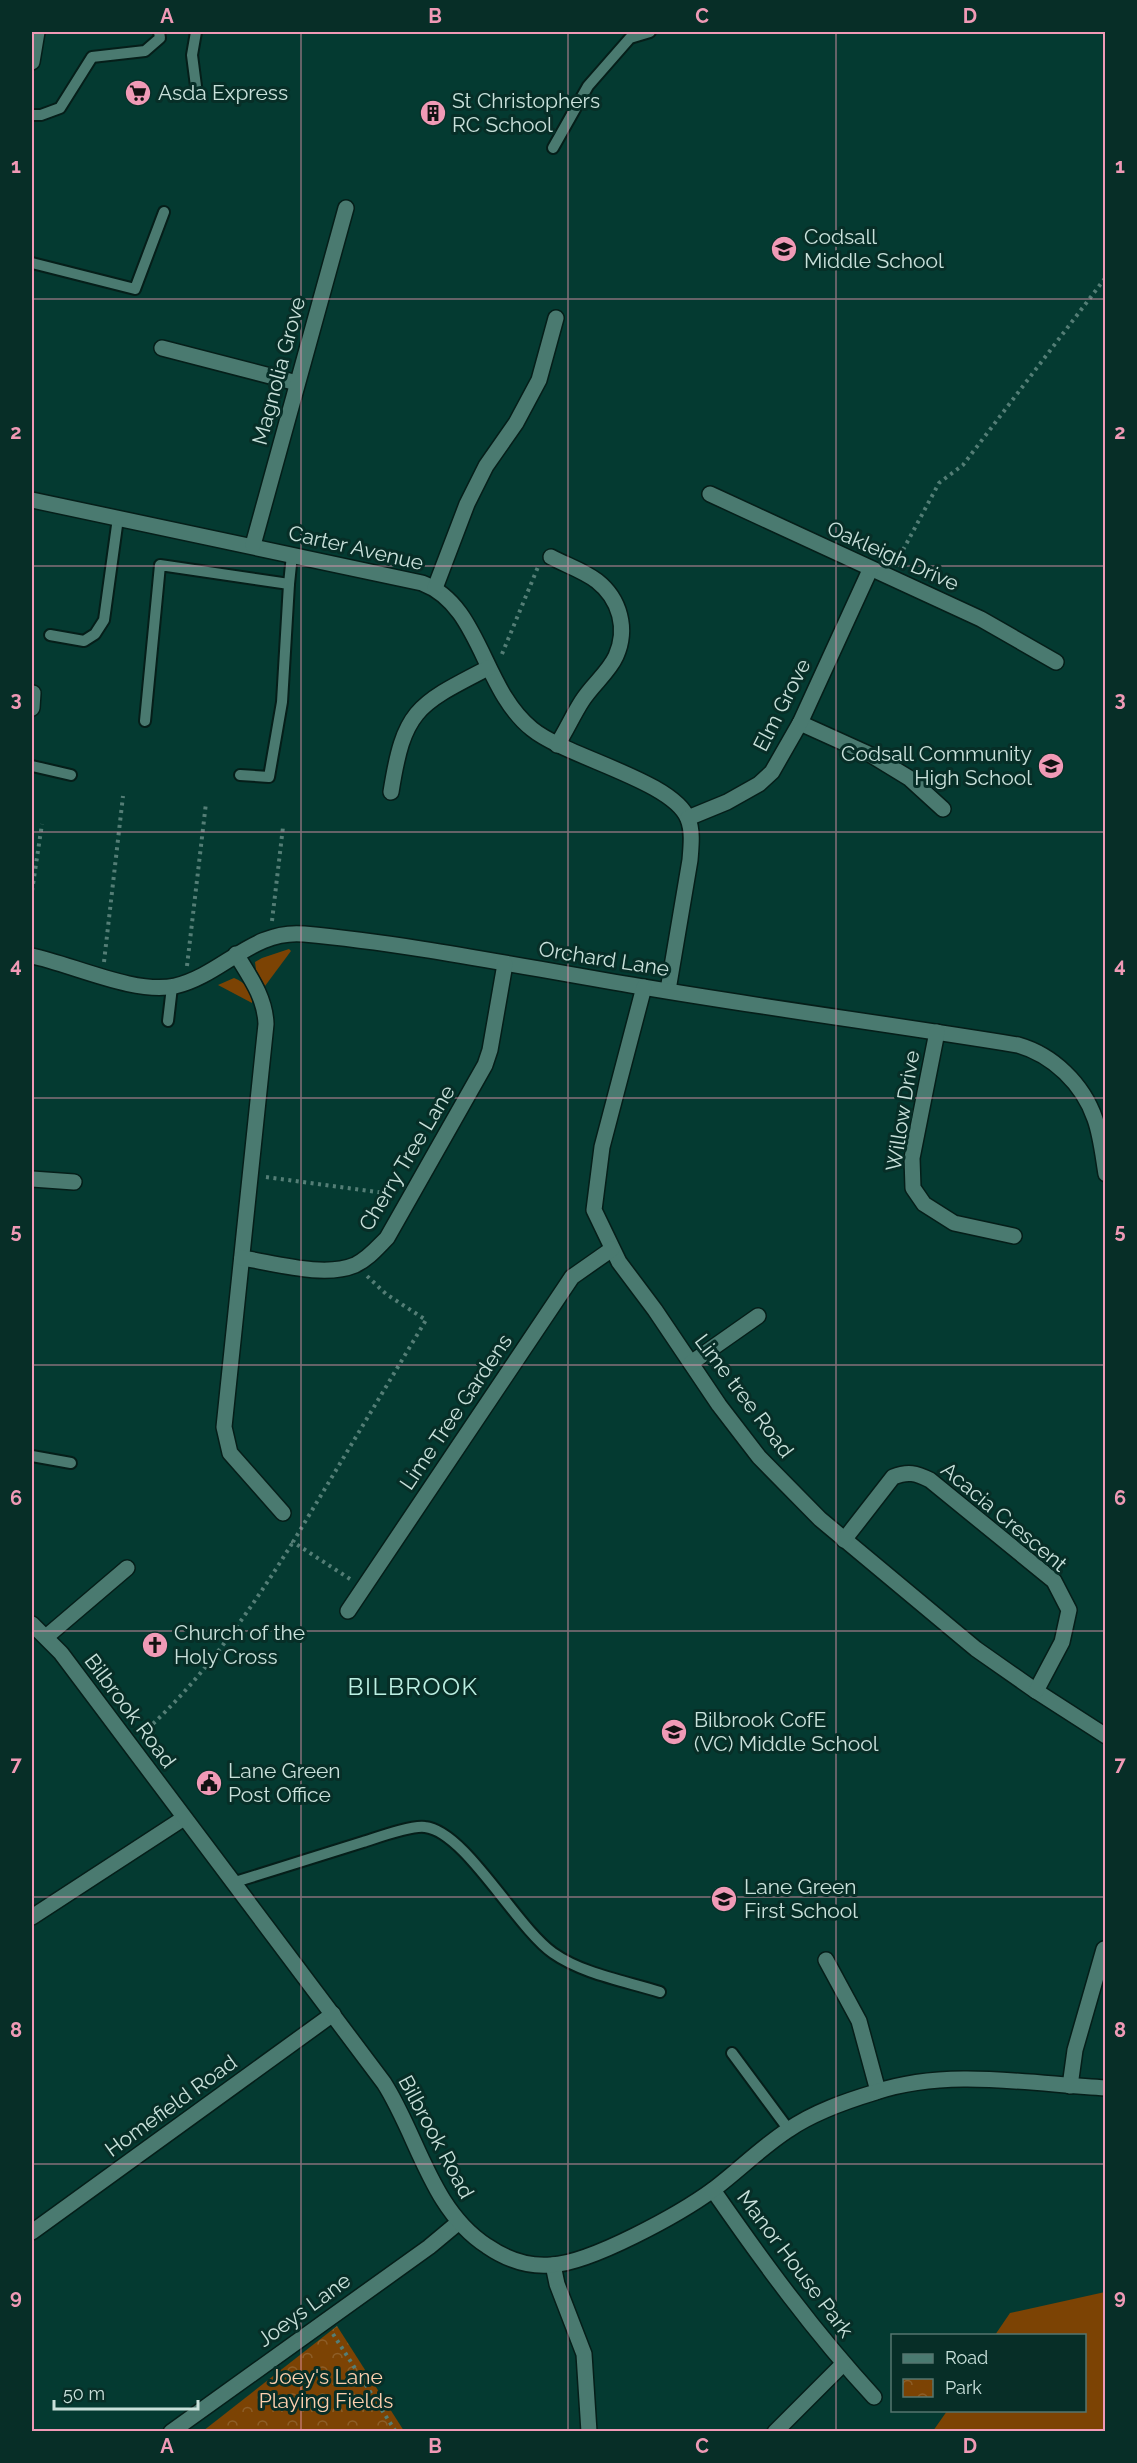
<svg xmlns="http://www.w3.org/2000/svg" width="1137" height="2463" font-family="Raleway,sans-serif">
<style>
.grass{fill:#7c4304}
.park{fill:url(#park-crowns)}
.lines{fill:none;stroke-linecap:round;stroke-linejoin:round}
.service-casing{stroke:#051e19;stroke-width:14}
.minor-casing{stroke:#051e19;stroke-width:18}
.tertiary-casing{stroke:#051e19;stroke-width:18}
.path{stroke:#547e76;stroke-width:4;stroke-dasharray:3 4.5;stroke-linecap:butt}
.service{stroke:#4a7a70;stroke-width:10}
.minor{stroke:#4a7a70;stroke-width:15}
.tertiary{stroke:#4a7a70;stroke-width:15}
.grid{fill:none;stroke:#f09ab6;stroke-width:1.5;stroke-opacity:0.55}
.labels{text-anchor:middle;stroke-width:6;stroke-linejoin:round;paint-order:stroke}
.poi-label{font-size:21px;fill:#c9e1db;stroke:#072e27;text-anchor:start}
.street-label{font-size:21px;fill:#c9e1db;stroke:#072e27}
.park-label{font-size:21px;fill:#fccfae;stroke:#072e27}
.quarter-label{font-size:24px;letter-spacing:1.5px;fill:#bcf0e3;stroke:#072e27}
.neatline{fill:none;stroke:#f09ab6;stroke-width:2}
.grid-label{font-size:20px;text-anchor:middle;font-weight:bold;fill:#f09ab6}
</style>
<defs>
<pattern id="park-crowns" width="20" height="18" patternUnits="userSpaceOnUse" patternTransform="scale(1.5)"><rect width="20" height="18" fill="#7c4304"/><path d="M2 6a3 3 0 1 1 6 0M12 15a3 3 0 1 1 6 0" fill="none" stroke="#8d5e28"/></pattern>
</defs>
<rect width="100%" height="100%" fill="#043a31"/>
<!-- grass -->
<g class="grass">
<polygon points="289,949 291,951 265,986 256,970 255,962 262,958"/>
<path d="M234,978C245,982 253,991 252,1003L218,985Z"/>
<polygon points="1105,2292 1105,2431 933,2431 947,2411 1084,2410 1084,2336 995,2335 1010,2313"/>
</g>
<!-- park -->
<polygon class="park" points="337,2326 404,2431 203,2431"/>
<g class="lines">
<!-- service casing -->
<g class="service-casing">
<g id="service">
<polyline points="196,32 192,55 197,94"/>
<polyline points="32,115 41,115 60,108 92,57 145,51 160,38 159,32"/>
<polyline points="553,148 588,86 630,38 650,32"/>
<polyline points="32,263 135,289 164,212"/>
<polyline points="50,635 84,641 95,634 104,620 118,518"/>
<polyline points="145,721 160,565 289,584 292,555"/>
<polyline points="32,766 71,775"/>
<polyline points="240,775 269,777 282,702 289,584"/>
<polyline points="168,1021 172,987"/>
<polyline points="32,1456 71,1463"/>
<path d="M232,1883C276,1869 319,1856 363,1842C376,1838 411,1825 425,1827C465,1831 516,1927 553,1953C583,1974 625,1981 660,1992"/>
<polyline points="732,2053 789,2130"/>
</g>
</g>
<!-- minor casing -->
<g class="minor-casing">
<g id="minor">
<polyline points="162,348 297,383"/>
<polyline points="710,494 981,619 1056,662"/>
<path d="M32,500L422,583C481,605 482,689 532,729C566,757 674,781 688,819C693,831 691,847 690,860L668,990"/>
<polyline points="253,545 346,208"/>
<path d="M551,557C566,565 584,571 597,581C620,599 628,629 616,656C609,672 592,685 582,701C573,715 566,731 557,745"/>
<polyline points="435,588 467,504 486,466 516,423 539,380 556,318"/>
<polyline points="32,708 33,693"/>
<polyline points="800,723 873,756 909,778 943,809"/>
<path d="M391,792C404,710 416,705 488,668"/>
<polyline points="688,818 727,802 759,784 772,772 800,723 870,570"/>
<path d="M236,954C250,977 265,997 266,1024L224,1427L230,1453L283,1513"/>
<path d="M32,956C71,964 136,995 175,986C222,975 253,929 304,934C413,944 522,967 631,985C759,1007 889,1024 1018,1045C1053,1055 1083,1084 1095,1119C1101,1136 1103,1156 1106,1174"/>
<polyline points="644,987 602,1147 594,1210 619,1262 655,1310 719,1405 759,1457 820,1519 976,1649 1036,1691 1106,1736"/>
<polyline points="937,1032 912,1158 913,1188 924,1204 954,1223 1014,1236"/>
<polyline points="32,1179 74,1182"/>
<path d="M242,1258C275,1263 324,1278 355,1265C368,1259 377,1248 387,1238L485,1065L490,1050L505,964"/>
<polyline points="691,1363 758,1316"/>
<path d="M844,1540L893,1477C908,1471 916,1473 930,1480L1054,1581L1069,1610L1062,1642L1036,1691"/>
<polyline points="348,1611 572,1277 612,1249"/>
<polyline points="46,1637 127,1568"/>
<polyline points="32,1917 184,1818"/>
<polyline points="826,1960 859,2021 878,2091"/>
<polyline points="1070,2086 1075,2050 1104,1949"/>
<path d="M713,2190C763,2262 814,2332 874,2397"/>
<polyline points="32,2232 333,2014"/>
<polyline points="553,2265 557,2284 584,2354 589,2432"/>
<polyline points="171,2432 429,2247 459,2222"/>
<polyline points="775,2432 843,2364"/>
</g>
</g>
<!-- tertiary casing -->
<g class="tertiary-casing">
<g id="tertiary">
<polyline points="32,62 37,32"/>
<path d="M32,1624L61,1653L384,2083C418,2136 431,2210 487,2246C506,2259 527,2267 551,2265C591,2263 680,2214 714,2189C739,2170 762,2147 788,2130C814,2112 846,2101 876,2092C948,2068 1031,2084 1106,2088"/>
</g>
</g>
<!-- path -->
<g class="path">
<polyline points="896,563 939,483 963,465 1106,277"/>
<polyline points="502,654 538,567"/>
<polyline points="32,891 42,824"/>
<polyline points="272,921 283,827"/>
<polyline points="104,962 123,796"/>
<polyline points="187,966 206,803"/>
<polyline points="266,1177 392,1194"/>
<polyline points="350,1579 293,1542 426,1320 386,1294 367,1276"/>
<path d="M142,1734C203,1679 250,1611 293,1542"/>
<polyline points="333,2334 396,2432"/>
</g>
<!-- service -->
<use href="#service" class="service"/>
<!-- minor -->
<use href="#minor" class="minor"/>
<!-- tertiary -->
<use href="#tertiary" class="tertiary"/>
</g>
<!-- grid -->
<path class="grid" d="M301,32V2432M568,32V2432M836,32V2432M32,299H1106M32,566H1106M32,832H1106M32,1098H1106M32,1365H1106M32,1631H1106M32,1897H1106M32,2164H1106"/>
<!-- icons -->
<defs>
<g id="supermarket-disc" transform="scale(1.35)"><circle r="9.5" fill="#f09ab6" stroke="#072e27"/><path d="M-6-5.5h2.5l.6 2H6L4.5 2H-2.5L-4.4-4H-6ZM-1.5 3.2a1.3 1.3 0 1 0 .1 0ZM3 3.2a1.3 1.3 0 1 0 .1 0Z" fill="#111"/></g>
<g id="building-disc" transform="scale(1.35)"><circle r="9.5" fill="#f09ab6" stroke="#072e27"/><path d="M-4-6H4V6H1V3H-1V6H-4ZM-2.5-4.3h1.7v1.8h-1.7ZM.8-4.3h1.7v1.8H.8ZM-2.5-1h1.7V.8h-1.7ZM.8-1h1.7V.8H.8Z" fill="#111"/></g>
<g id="school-disc" transform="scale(1.35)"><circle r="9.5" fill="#f09ab6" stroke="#072e27"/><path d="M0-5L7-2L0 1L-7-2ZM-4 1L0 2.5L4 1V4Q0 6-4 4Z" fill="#111"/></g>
<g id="church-disc" transform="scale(1.35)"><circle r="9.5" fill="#f09ab6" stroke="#072e27"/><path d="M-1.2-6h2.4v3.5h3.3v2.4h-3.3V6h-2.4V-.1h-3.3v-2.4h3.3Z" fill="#111"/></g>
<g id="civic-disc" transform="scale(1.35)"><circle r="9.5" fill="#f09ab6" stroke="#072e27"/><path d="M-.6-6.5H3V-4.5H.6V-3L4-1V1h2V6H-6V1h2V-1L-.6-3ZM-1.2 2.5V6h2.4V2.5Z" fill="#111"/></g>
</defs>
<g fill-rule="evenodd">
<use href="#supermarket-disc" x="138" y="93"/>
<use href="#building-disc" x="433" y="113"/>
<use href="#school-disc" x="784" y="249"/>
<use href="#school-disc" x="1051" y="766"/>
<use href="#church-disc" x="155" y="1645"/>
<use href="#school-disc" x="674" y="1732"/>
<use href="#civic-disc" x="209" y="1783"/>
<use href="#school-disc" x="724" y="1899"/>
</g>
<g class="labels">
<!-- poi labels -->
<g class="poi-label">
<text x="158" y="100">Asda Express</text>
<text x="452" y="108">St Christophers<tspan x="452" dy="24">RC School</tspan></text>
<text x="804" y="244">Codsall<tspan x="804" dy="24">Middle School</tspan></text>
<text x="1032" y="761" text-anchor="end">Codsall Community<tspan x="1032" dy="24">High School</tspan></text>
<text x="174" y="1640">Church of the<tspan x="174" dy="24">Holy Cross</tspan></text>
<text x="694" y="1727">Bilbrook CofE<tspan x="694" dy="24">(VC) Middle School</tspan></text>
<text x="228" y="1778">Lane Green<tspan x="228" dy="24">Post Office</tspan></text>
<text x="744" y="1894">Lane Green<tspan x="744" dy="24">First School</tspan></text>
</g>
<!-- street labels -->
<g class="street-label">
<text transform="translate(279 371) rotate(-75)" y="7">Magnolia Grove</text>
<text transform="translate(356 548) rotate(13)" y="7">Carter Avenue</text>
<text transform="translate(893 556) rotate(24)" y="7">Oakleigh Drive</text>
<text transform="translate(782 705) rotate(-63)" y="7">Elm Grove</text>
<text transform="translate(604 959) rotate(9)" y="7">Orchard Lane</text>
<text transform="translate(903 1111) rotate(-81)" y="7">Willow Drive</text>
<text transform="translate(407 1158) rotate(-59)" y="7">Cherry Tree Lane</text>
<text transform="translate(744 1396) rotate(53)" y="7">Lime tree Road</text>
<text transform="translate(456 1412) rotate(-56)" y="7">Lime Tree Gardens</text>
<text transform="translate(1004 1517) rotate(40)" y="7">Acacia Crescent</text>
<text transform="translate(130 1711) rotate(53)" y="7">Bilbrook Road</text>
<text transform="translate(171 2106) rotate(-36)" y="7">Homefield Road</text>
<text transform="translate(436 2137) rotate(62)" y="7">Bilbrook Road</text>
<text transform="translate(795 2264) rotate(53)" y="7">Manor House Park</text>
<text transform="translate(304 2310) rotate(-36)" y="7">Joeys Lane</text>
</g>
<!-- park labels -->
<g class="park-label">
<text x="326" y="2384">Joey's Lane<tspan x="326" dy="24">Playing Fields</tspan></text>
</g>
<!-- quarter labels -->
<g class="quarter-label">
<text x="413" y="1695">BILBROOK</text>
</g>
</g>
<!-- border -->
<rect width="1137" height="2463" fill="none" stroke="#072e27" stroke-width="66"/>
<!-- legend -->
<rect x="891" y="2334" width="195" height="78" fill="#072e27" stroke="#55766f" stroke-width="1.5"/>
<rect x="903" y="2354" width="30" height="9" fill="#4a7a70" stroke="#55766f" stroke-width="1.5"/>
<text x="945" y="2364" font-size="18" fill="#c9e1db">Road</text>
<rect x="903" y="2379" width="30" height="18" fill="url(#park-crowns)" stroke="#55766f" stroke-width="1.5"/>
<text x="945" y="2394" font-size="18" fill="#c9e1db">Park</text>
<!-- scale -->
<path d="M54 2400v9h144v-9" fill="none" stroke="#c9e1db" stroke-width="3"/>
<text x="63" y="2400" font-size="18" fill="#c9e1db" stroke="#072e27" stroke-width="4.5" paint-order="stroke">50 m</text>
<rect x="33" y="33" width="1071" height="2397" class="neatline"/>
<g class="grid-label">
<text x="167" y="23">A</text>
<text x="435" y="23">B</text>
<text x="702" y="23">C</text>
<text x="970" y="23">D</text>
<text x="16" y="173">1</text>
<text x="1120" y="173">1</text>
<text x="16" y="439">2</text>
<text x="1120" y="439">2</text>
<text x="16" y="706">3</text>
<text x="1120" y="706">3</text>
<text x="16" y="972">4</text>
<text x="1120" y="972">4</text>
<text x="16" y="1238">5</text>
<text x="1120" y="1238">5</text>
<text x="16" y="1505">6</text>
<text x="1120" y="1505">6</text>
<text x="16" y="1771">7</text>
<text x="1120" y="1771">7</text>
<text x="16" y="2037">8</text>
<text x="1120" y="2037">8</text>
<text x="16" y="2304">9</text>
<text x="1120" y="2304">9</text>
<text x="167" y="2453">A</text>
<text x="435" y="2453">B</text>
<text x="702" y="2453">C</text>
<text x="970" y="2453">D</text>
</g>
</svg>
